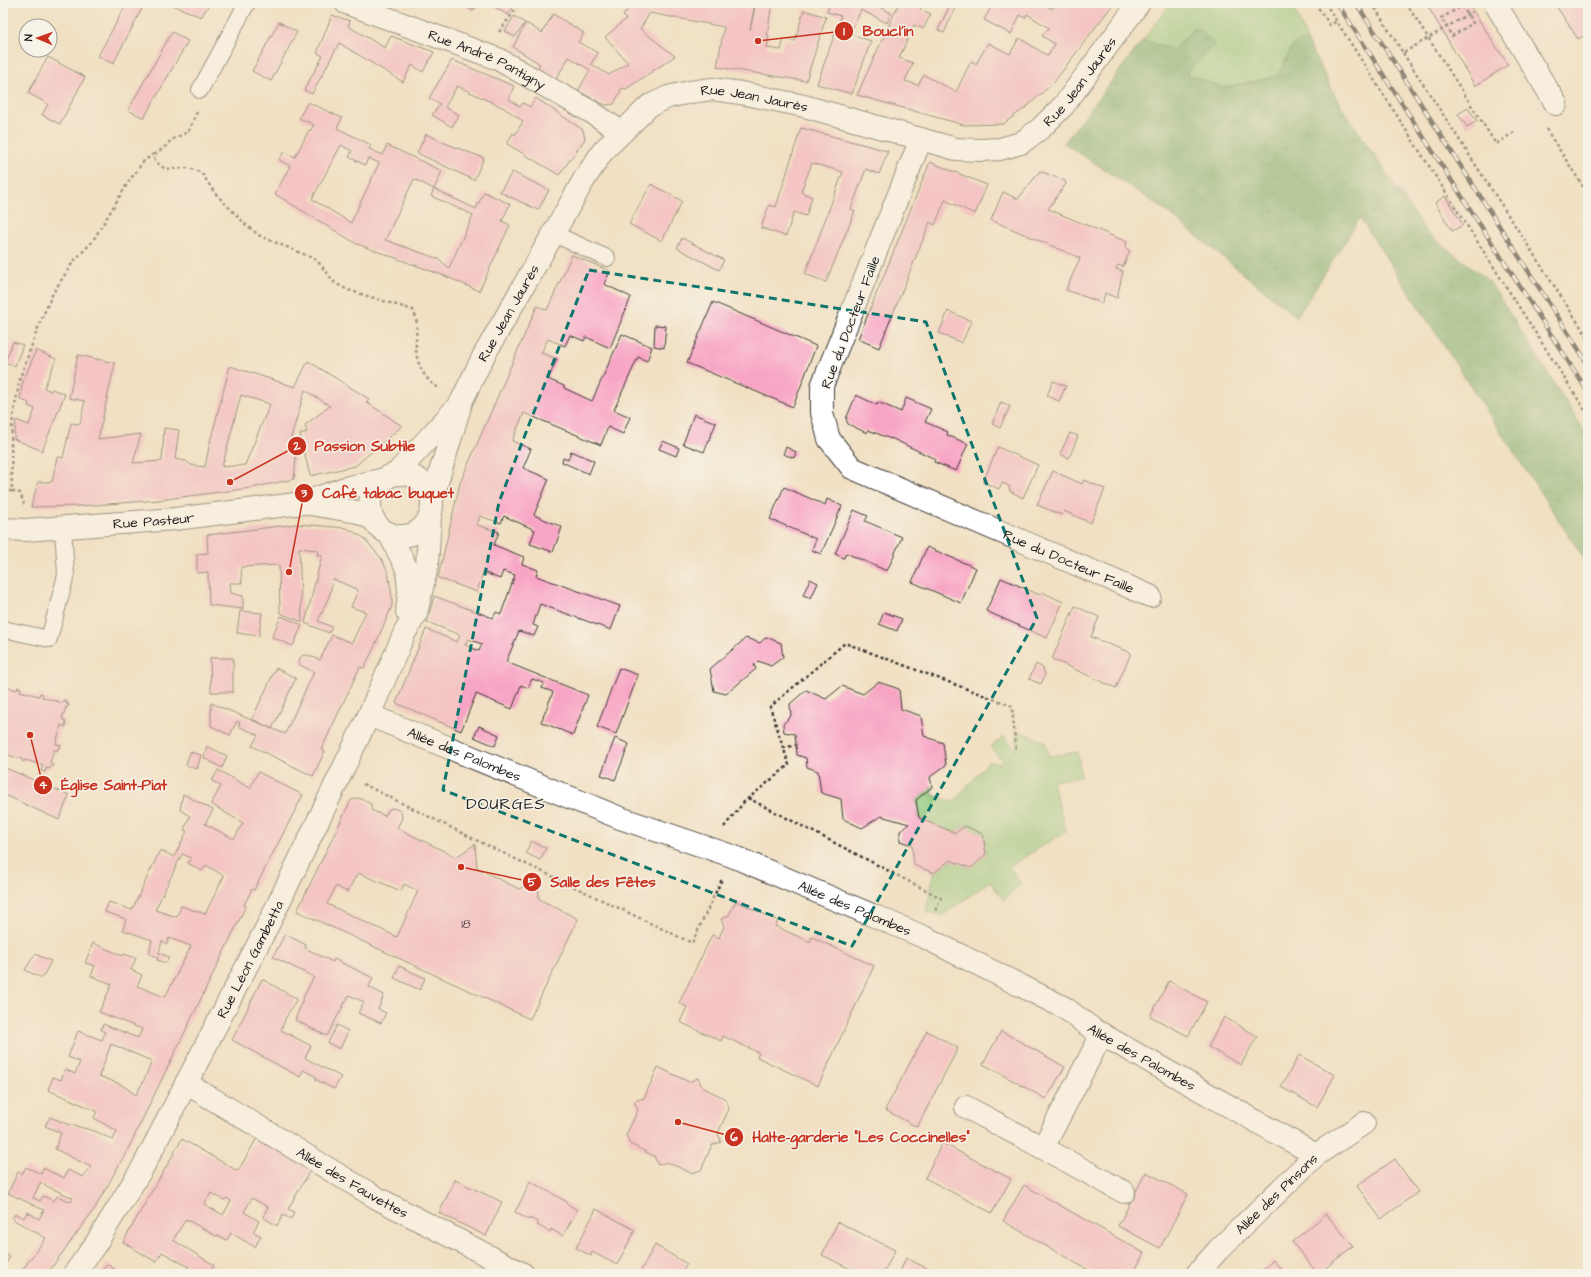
<svg xmlns="http://www.w3.org/2000/svg" width="1591" height="1277" font-family="'Architects Daughter',sans-serif">
<style>
.green{fill:#8ec97d;stroke:#55724c}
.forest{fill:url(#forest-crowns);stroke:#476444}
.building{fill:#f8a5c5;fill-rule:evenodd}
.lines{fill:none;stroke-linecap:round;stroke-linejoin:round}
.service-casing{stroke:#3c3935;stroke-width:18}
.minor-casing{stroke:#3c3935;stroke-width:24}
.tertiary-casing{stroke:#3c3935;stroke-width:24}
.path{stroke:#3c3935;stroke-width:2.5;stroke-dasharray:3 3;stroke-linecap:butt}
.service{stroke:#fff;stroke-width:16}
.minor{stroke:#fff;stroke-width:22}
.tertiary{stroke:#fff;stroke-width:22}
.rail-casing{stroke:#1c1c1c;stroke-width:4.5}
.rail{stroke:#f7f3e8;stroke-width:3;stroke-dasharray:9;stroke-linecap:butt}
.marked{fill:none;stroke:#0f766e;stroke-width:3;stroke-dasharray:8 5;stroke-linejoin:round}
.labels{text-anchor:middle;stroke-width:3;stroke-linejoin:round;paint-order:stroke}
.number-label{font-size:12px;fill:#533e46}
.street-label{font-size:14px;fill:#1c1c1c;stroke:#f7f3e8}
.quarter-label{font-size:16px;letter-spacing:1px;fill:#1c1c1c;stroke:#f7f3e8}
.leader{fill:none;stroke:#c8321e;stroke-width:1.5}
.callout-dot{fill:#c8321e;stroke:#f7f3e8;stroke-width:1.5}
.mark-label{font-size:12px;text-anchor:middle;font-weight:bold;fill:#fff}
.callout-label{font-size:15px;text-anchor:middle;font-weight:bold;fill:#c8321e;stroke:#f7f3e8;stroke-width:3;stroke-linejoin:round;paint-order:stroke}
</style>
<defs>
<pattern id="forest-crowns" width="20" height="18" patternUnits="userSpaceOnUse"><rect width="20" height="18" fill="#72ad6c"/><path d="M2 6a3 3 0 1 1 6 0M12 15a3 3 0 1 1 6 0" fill="none" stroke="#5d8c58"/></pattern>
</defs>
<rect width="100%" height="100%" fill="#f7f3e8"/>
<filter id="ink" filterUnits="userSpaceOnUse"><feTurbulence type="fractalNoise" baseFrequency=".025" numOctaves="2"/><feDisplacementMap in="SourceGraphic" scale="8" xChannelSelector="R" yChannelSelector="G"/><feConvolveMatrix kernelMatrix="1 2 1 2 8 2 1 2 1" color-interpolation-filters="sRGB"/></filter>
<filter id="wash" filterUnits="userSpaceOnUse"><feTurbulence type="fractalNoise" baseFrequency=".012" numOctaves="4" result="noise"/><feDisplacementMap in="SourceGraphic" scale="16" xChannelSelector="R" yChannelSelector="G"/><feGaussianBlur stdDeviation="0.9" result="paint"/><feColorMatrix in="noise" values="0 0 0 0 0 0 0 0 0 0 0 0 0 0 0 0 0 1.4 0 .05"/><feComposite in="paint" operator="in"/></filter>
<g filter="url(#wash)">
<rect width="100%" height="100%" fill="#f1e0c3"/>
<!-- green -->
<g class="green">
<polygon points="1171,3 1292,3 1307,41 1294,44 1278,76 1223,88 1186,74 1196,26 1174,50 1143,40"/>
<polygon points="1016,730 1045,742 1049,756 1078,752 1081,777 1052,781 1066,831 1009,867 1021,884 1003,900 990,881 942,916 926,912 934,873 950,860 971,868 986,854 983,834 965,826 955,833 919,818 916,800 932,787 933,795 954,802 989,761 1000,764 1002,761 991,747 1004,736 1016,751"/>
</g>
<!-- forest -->
<polygon class="forest" points="1196,26 1215,44 1186,74 1223,88 1278,76 1294,43 1307,41 1339,103 1427,233 1489,281 1588,436 1588,565 1360,218 1297,317 1161,207 1064,143 1143,40 1174,50"/>
<g id="blocks">
<!-- building -->
<g class="building">
<polygon points="127,3 145,3 113,64 98,56"/>
<polygon points="168,3 210,3 201,17"/>
<polygon points="460,3 479,3 473,11"/>
<polygon points="488,3 516,3 508,15"/>
<polygon points="632,3 755,3 750,30 756,3 772,3 767,35 769,35 767,48 781,50 784,39 795,41 804,10 826,17 806,81 717,67 724,27 650,13 640,29 675,56 626,89 622,88 614,104 605,105 578,91 590,70 569,57 556,79 537,69 540,64 513,47 526,23 542,33 553,14 584,33 578,42 598,53 591,64 609,75 628,63 605,37 626,19 623,16"/>
<polygon points="830,3 879,3 878,6 891,13 887,23 861,10 850,34 871,41 852,94 817,84 841,16 827,12"/>
<polygon points="899,3 922,3 920,9 931,14 923,29 914,25 899,58 913,63 905,81 918,85 924,75 956,92 971,61 976,64 988,43 1010,54 1019,38 1048,56 1055,44 1042,36 1049,28 1027,14 1025,18 1020,15 1011,34 984,20 993,3 1042,3 1052,9 1056,3 1114,3 1054,82 1029,105 1003,124 964,125 857,95"/>
<polygon points="951,3 957,3 944,33 938,30"/>
<polygon points="1426,3 1468,3 1508,65 1475,86"/>
<polygon points="1563,3 1588,3 1588,33 1578,39 1557,7"/>
<polygon points="332,15 350,21 348,26 385,48 391,36 434,52 423,72 412,65 403,82 339,43 312,94 304,90 323,56 317,53"/>
<polygon points="514,16 525,23 515,37 505,31"/>
<polygon points="279,22 297,32 271,81 252,71"/>
<polygon points="172,32 188,41 144,118 128,110"/>
<polygon points="48,57 85,77 60,124 42,115 48,104 28,93"/>
<polygon points="452,60 514,86 509,99 520,107 523,103 530,107 536,98 583,130 585,139 559,175 507,144 513,133 515,135 523,121 504,108 457,86 445,107 459,115 452,127 432,115 440,104 429,98"/>
<path d="M308,102L342,118L337,128L371,145L369,149L383,155L387,145L442,171L434,189L414,179L385,240L439,259L449,268L473,215L431,196L434,189L476,209L484,192L510,204L502,221L510,225L479,291L445,276L357,244L275,194L290,166L279,160L284,152L295,157L309,130L310,131L314,125L299,118ZM341,145L352,151L349,157L365,165L368,158L379,163L351,223L312,199Z"/>
<polygon points="1468,108 1477,121 1467,127 1458,114"/>
<polygon points="801,128 888,151 879,174 866,169 851,209 855,211 826,282 805,274 843,172 812,163 801,192 812,197 806,216 794,212 786,236 761,228 769,205 776,207"/>
<polygon points="426,134 447,144 484,158 474,180 417,153"/>
<polygon points="930,162 987,185 975,214 945,200 935,225 930,222 879,348 858,339"/>
<polygon points="1040,171 1065,181 1066,184 1048,209 1127,242 1125,248 1130,251 1123,267 1118,265 1116,269 1123,271 1117,298 1105,293 1102,303 1066,290 1080,258 991,220 1003,192 1018,199"/>
<polygon points="512,172 549,190 538,210 500,192"/>
<polygon points="651,184 682,201 662,241 629,224"/>
<polygon points="1445,196 1463,225 1452,231 1435,203"/>
<polygon points="682,238 724,260 719,270 677,248"/>
<path d="M572,255L610,271L604,284L631,297L610,348L586,337L584,341L570,335L565,346L548,339L541,353L557,359L548,379L564,386V388L592,401L622,334L652,347L647,361L638,357L614,410L630,417L623,434L608,427L601,445L524,413L512,441L531,449L523,468L549,479L534,515L562,527L553,552L530,544L535,530L504,516L501,523L480,516L477,525L499,532L494,545L524,557L522,564L538,570L536,576L620,606L611,630L540,604L533,625L538,627L534,636L519,631L506,662L588,695L573,735L541,722L553,692L542,688L544,683L532,679L528,688L521,685L512,709L476,694L461,731L396,703L426,629L457,642L460,635L427,622L434,596L493,618L496,612L501,614L515,575L503,571L500,579L483,572L477,592L438,578L460,483L537,306L547,310ZM468,639L482,644L479,651L465,645Z"/>
<polygon points="713,302 816,346 793,407 687,363"/>
<polygon points="948,311 971,321 962,343 939,333"/>
<polygon points="655,325 666,326 664,348 654,346"/>
<polygon points="13,342 23,345 15,366 5,362"/>
<polygon points="36,350 56,359 44,388 51,391 52,389 65,394 42,451 14,439 16,420 29,425 35,409 28,406 29,403 20,399 22,385"/>
<path d="M78,355L115,363L98,439L141,434L133,463L162,461L164,428L179,430L175,459L186,461L191,465L205,467L210,442L230,366L295,387L308,361L369,399L366,402L402,426L355,466L310,476L300,434L307,432L305,425L330,406L305,390L290,441L294,440V444L296,459L294,479L251,488L159,500L82,506L31,507L38,482H52L57,457L63,458L71,423L80,424L85,401L69,398ZM241,395L270,404L245,465L222,467Z"/>
<polygon points="1053,381 1066,386 1059,401 1047,396"/>
<polygon points="856,395 877,405 878,402 901,412 906,398 931,409 925,422 948,432 947,435 968,444 956,471 934,462 935,459 891,438 891,439 868,430 867,433 848,424 846,419"/>
<polygon points="1001,402 1010,406 1000,428 992,424"/>
<polygon points="694,414 716,423 704,452 683,444"/>
<polygon points="1070,433 1078,436 1069,458 1060,454"/>
<polygon points="663,441 679,448 676,456 659,449"/>
<polygon points="786,447 796,452 794,458 783,454"/>
<polygon points="998,447 1038,465 1023,498 1010,491 1009,486 1002,483 999,489 983,482"/>
<polygon points="571,451 594,461 589,474 562,462 563,458 568,460"/>
<polygon points="1053,471 1082,484 1084,480 1105,489 1091,523 1064,511 1062,515 1037,505"/>
<polygon points="784,487 825,505 827,499 842,506 821,554 812,550 816,539 770,519"/>
<polygon points="854,510 868,516 865,521 902,537 887,571 846,553 844,558 835,554"/>
<polygon points="297,524 347,528 364,538 381,558 388,572 392,596 392,606 372,652 364,668 360,667 321,750 325,751 313,776 252,746 258,735 238,726 240,723 237,721 230,735 211,726 211,703 285,734 314,672 300,665 299,661 300,658 303,655 307,655 320,660 332,635 352,643 366,612 351,607 358,590 333,579 330,594 318,621 332,627 329,633 305,623 322,555 317,555 318,550 299,548 302,622 280,613 279,565 241,567 242,583 230,583 231,593 243,596 243,609 209,605 208,572 197,573 197,554 208,553 207,535"/>
<polygon points="927,547 976,568 961,603 912,582"/>
<polygon points="1001,578 1040,595 1042,592 1063,602 1047,638 986,611"/>
<polygon points="810,579 818,583 811,598 803,595"/>
<polygon points="1075,606 1099,617 1091,637 1131,653 1116,688 1052,659"/>
<polygon points="240,611 262,613 259,636 237,633"/>
<polygon points="884,612 902,619 897,631 879,624"/>
<polygon points="281,616 302,625 293,646 272,637"/>
<polygon points="766,637 781,643 783,657 771,666 758,661 754,665 756,669 726,694 714,691 710,669 746,638 760,643"/>
<polygon points="210,658 233,658 233,692 211,692"/>
<polygon points="1036,664 1043,668 1045,675 1041,684 1029,679"/>
<polygon points="276,668 296,678 272,729 252,719"/>
<polygon points="619,668 638,675 616,734 597,727"/>
<polygon points="878,682 899,689 901,709 921,716 924,736 943,743 946,765 930,777 932,787 916,800 919,818 955,833 965,826 983,834 986,854 971,868 950,860 934,873 914,865 912,845 900,841 900,831 909,824 881,816 862,828 843,819 841,799 821,793 818,771 807,767 806,758 797,755 795,734 784,732 783,724 791,716 790,704 806,690 826,699 842,686 863,694"/>
<polygon points="3,686 17,690 18,687 21,688 20,691 39,696 40,693 43,694 42,697 63,703 64,700 67,701 66,704 69,704 68,707 66,707 62,719 65,720 66,727 61,725 56,744 61,745 60,748 58,748 57,751 54,750 50,763 53,764 52,767 50,767 49,769 46,768 45,772 41,771 43,765 25,760 24,762 22,761 22,759 3,754"/>
<polygon points="479,726 499,735 495,746 474,737"/>
<polygon points="615,738 629,744 615,780 601,775"/>
<polygon points="207,746 227,756 222,768 204,758"/>
<polygon points="190,752 201,755 197,769 186,765"/>
<polygon points="3,767 69,795 59,820 3,794"/>
<path d="M218,770L250,788L258,772L303,795L254,890L252,889L244,905L246,906L128,1149L95,1208L47,1274H19L46,1238L12,1219L15,1214L24,1218L27,1212L39,1219L44,1210L8,1193L18,1172L22,1174L26,1167L41,1174L43,1168L64,1178L68,1170L83,1177L91,1167L55,1149L61,1133L45,1126L50,1117L67,1124L95,1131L113,1140L117,1131L94,1118L97,1111L48,1090L53,1077L61,1080L65,1069L75,1074L80,1062L68,1057L78,1031L102,1040L105,1032L101,1030L103,1024L138,1038L142,1029L99,1012L112,984L91,976L95,966L85,963L93,943L123,956L124,954L136,958L131,970L142,975L137,986L165,997L191,946L169,938L167,944L162,941L159,953L169,957L166,963L157,960L158,957L149,954L152,940L123,930L126,919L105,912L109,902L132,910L160,850L174,857L187,831L184,830L190,816L180,810L183,794L213,810L205,824L234,839L243,823L211,804L221,786L212,781ZM182,854L191,858L188,863L202,871L206,865L224,876L205,914L181,906L177,917L155,910ZM111,1044L152,1061L144,1080L136,1095L122,1085L99,1076ZM40,1183L73,1198L71,1202L57,1196L54,1201L43,1196L40,1201L33,1198Z"/>
<path d="M359,798L371,804V810L385,816L389,809L393,808L401,811L402,818L397,828L456,857L475,844L477,868L519,889L538,878L539,899L578,919L530,1019L297,911L351,800ZM358,873L401,891L404,884L418,891L397,937L327,904L336,886L347,892Z"/>
<polygon points="531,841 546,848 540,860 526,853"/>
<polygon points="736,901 778,921 775,926 810,942 812,937 874,966 818,1086 757,1057 759,1053 723,1036 721,1041 680,1022 687,1007 679,1003 712,935 719,938 724,926 721,919 729,915"/>
<polygon points="285,934 306,945 305,948 333,962 334,959 373,978 369,987 384,995 378,1009 386,1013 381,1023 358,1013 364,1002 349,995 327,1036 295,1020 304,996 314,977 273,957"/>
<polygon points="35,954 51,961 42,978 25,970"/>
<polygon points="399,966 425,978 420,990 394,978"/>
<polygon points="262,979 297,999 286,1017 281,1030 311,1046 305,1058 341,1077 334,1089 315,1079 317,1077 303,1070 300,1077 232,1040"/>
<polygon points="1169,981 1207,1002 1188,1036 1150,1016"/>
<polygon points="1224,1017 1257,1036 1241,1065 1208,1047"/>
<polygon points="337,1025 348,1031 340,1049 328,1043"/>
<polygon points="927,1031 958,1048 917,1127 885,1110"/>
<polygon points="1001,1031 1065,1067 1046,1099 983,1064"/>
<polygon points="1299,1055 1335,1075 1317,1107 1281,1087"/>
<polygon points="658,1067 689,1082 698,1078 702,1087 726,1099 729,1109 718,1133 721,1142 712,1145 701,1170 691,1173 667,1162 658,1165 654,1156 630,1144 626,1135 638,1110 634,1101 644,1098"/>
<path d="M257,1138L311,1169L288,1209L294,1212L291,1219L283,1215L277,1226L263,1217L268,1207L252,1198L244,1212L259,1221L253,1232L261,1236L255,1247L231,1233L227,1240L217,1235L216,1236L186,1219L173,1240L214,1265L209,1274H185L189,1267L162,1252L156,1262L123,1242L182,1139L238,1171ZM211,1193L224,1200L227,1198L231,1201L223,1215L204,1204Z"/>
<polygon points="942,1143 1011,1179 992,1213 925,1178"/>
<polygon points="1395,1159 1418,1192 1381,1219 1357,1186"/>
<polygon points="1146,1172 1188,1194 1160,1248 1118,1226"/>
<polygon points="455,1180 502,1202 486,1236 439,1213"/>
<polygon points="530,1181 567,1202 566,1203 577,1210 563,1236 551,1229 550,1232 537,1225 539,1223 530,1218 529,1220 515,1212 524,1195"/>
<polygon points="1024,1185 1144,1253 1133,1274 1095,1274 1003,1221"/>
<polygon points="596,1209 635,1230 617,1265 592,1252 591,1256 576,1248"/>
<polygon points="1326,1214 1353,1246 1318,1274 1292,1242"/>
<polygon points="838,1222 895,1250 883,1274 861,1274 822,1255"/>
<polygon points="655,1245 687,1264 681,1274 639,1274"/>
<polygon points="3,1252 10,1257 3,1267"/>
<polygon points="906,1258 939,1274 899,1274"/>
<polygon points="1273,1260 1286,1274 1259,1274"/>
<polygon points="107,1264 122,1274 100,1274"/>
</g>
</g>
</g>
<g filter="url(#ink)">
<use href="#blocks" fill-opacity="0" stroke="#3c3935" stroke-width="1"/>
<g class="lines">
<!-- service casing -->
<g class="service-casing">
<g id="service">
<polyline points="200,90 247,3"/>
<polyline points="552,233 607,258"/>
<polyline points="3,629 49,639 66,575 63,527"/>
</g>
</g>
<!-- minor casing -->
<g class="minor-casing">
<g id="minor">
<path id="s1" d="M346,3L498,59L593,113L621,132"/>
<polyline points="1495,3 1556,104"/>
<path id="s2" d="M921,139L822,386V413L829,439L852,468L1150,596"/>
<path id="s3" d="M369,715L620,818L732,856L924,937L1065,1008L1094,1030L1316,1155"/>
<path id="s4" d="M186,1083L377,1198L523,1274"/>
<polyline points="966,1107 1043,1148 1102,1034"/>
<polyline points="1043,1148 1124,1192"/>
<path id="s5" d="M1197,1274L1218,1250L1316,1155L1364,1123"/>
</g>
</g>
<!-- tertiary casing -->
<g class="tertiary-casing">
<g id="tertiary">
<polyline points="396,474 458,406"/>
<circle cx="401" cy="505" r="31"/>
<path id="s6" d="M432,499L462,400L483,357L585,178L603,151L649,106L668,97L690,92L712,89L741,93L804,106L956,149L981,150L1000,149L1021,143L1041,128L1064,105L1139,3"/>
<polyline points="304,503 358,512 374,520"/>
<path id="s7" d="M3,529L26,530L175,519L303,503L345,488L385,479"/>
<polyline points="389,533 407,569 409,591 407,612"/>
<path id="s8" d="M74,1274L95,1245L143,1167L269,923L369,715L405,632L416,614L427,566L430,517"/>
</g>
</g>
<!-- path -->
<g class="path">
<polyline points="1315,3 1330,25 1337,21"/>
<polyline points="1325,3 1588,415"/>
<polyline points="1372,3 1403,53 1472,12"/>
<polyline points="1406,3 1496,144 1516,131"/>
<polygon points="1462,6 1473,23 1452,36 1441,18"/>
<polyline points="499,32 520,3"/>
<polyline points="1403,53 1588,338"/>
<path d="M197,112L188,132L171,140L164,148L156,153L154,158L156,162L165,169L187,168L196,170L203,175L214,192L246,225L260,236L313,258L319,263L335,283L348,290L413,310C420,325 415,333 416,348C416,363 425,381 439,388"/>
<polyline points="1546,129 1588,194"/>
<polyline points="3,491 12,491 11,442 13,417 20,378 39,325 53,293 73,262 92,242 129,181 144,161 155,153"/>
<polyline points="12,491 20,493 24,504"/>
<polyline points="783,748 796,745"/>
<polyline points="363,784 478,841 692,943 722,879"/>
<polyline points="748,798 941,898 934,913"/>
<polyline points="724,827 744,802 789,765 770,707 845,643 1012,706 1016,751"/>
</g>
<!-- service -->
<use href="#service" class="service"/>
<!-- minor -->
<use href="#minor" class="minor"/>
<!-- tertiary -->
<use href="#tertiary" class="tertiary"/>
<!-- rail casing -->
<g class="rail-casing">
<g id="rail">
<polyline points="1337,3 1588,392"/>
<polyline points="1356,3 1588,364"/>
</g>
</g>
<!-- rail -->
<use href="#rail" class="rail"/>
</g>
</g>
<!-- marked area -->
<path d="M0 0H1591V1277H0ZM589,270L926,322L1037,618L852,946L443,790L499,502Z" fill="#f1e0c3" fill-opacity=".55" fill-rule="evenodd"/>
<path class="marked" d="M589,270L926,322L1037,618L852,946L443,790L499,502Z"/>
<g class="labels">
<!-- number labels -->
<g class="number-label">
<text x="466" y="928">18</text>
</g>
<!-- street labels -->
<g class="street-label">
<text dy="5" stroke="none"><textPath href="#s1" startOffset="152">Rue André Pantigny</textPath></text>
<text dy="5" stroke="none"><textPath href="#s6" startOffset="923">Rue Jean Jaurès</textPath></text>
<text dy="5" stroke="none"><textPath href="#s6" startOffset="563">Rue Jean Jaurès</textPath></text>
<text dy="5" stroke="none"><textPath href="#s6" startOffset="202">Rue Jean Jaurès</textPath></text>
<text transform="translate(850 322) rotate(-69)" y="5">Rue du Docteur Faille</text>
<text dy="5" stroke="none"><textPath href="#s7" startOffset="151">Rue Pasteur</textPath></text>
<text dy="5" stroke="none"><textPath href="#s2" startOffset="593">Rue du Docteur Faille</textPath></text>
<text dy="5" stroke="none"><textPath href="#s3" startOffset="103">Allée des Palombes</textPath></text>
<text dy="5" stroke="none"><textPath href="#s3" startOffset="523">Allée des Palombes</textPath></text>
<text dy="5" stroke="none"><textPath href="#s8" startOffset="361">Rue Léon Gambetta</textPath></text>
<text dy="5" stroke="none"><textPath href="#s3" startOffset="847">Allée des Palombes</textPath></text>
<text dy="5" stroke="none"><textPath href="#s4" startOffset="194">Allée des Fauvettes</textPath></text>
<text dy="5" stroke="none"><textPath href="#s5" startOffset="113">Allée des Pinsons</textPath></text>
</g>
<!-- quarter labels -->
<g class="quarter-label">
<text x="506" y="809">DOURGES</text>
</g>
</g>
<!-- callouts -->
<path class="leader" d="M758 41L844 31M230 482L297 446M289 572L304 493M30 735L43 785M461 867L532 882M678 1122L734 1137"/>
<g class="callout-dot">
<circle cx="758" cy="41" r="4"/>
<circle cx="230" cy="482" r="4"/>
<circle cx="289" cy="572" r="4"/>
<circle cx="30" cy="735" r="4"/>
<circle cx="461" cy="867" r="4"/>
<circle cx="678" cy="1122" r="4"/>
<circle cx="844" cy="31" r="10"/>
<circle cx="297" cy="446" r="10"/>
<circle cx="304" cy="493" r="10"/>
<circle cx="43" cy="785" r="10"/>
<circle cx="532" cy="882" r="10"/>
<circle cx="734" cy="1137" r="10"/>
</g>
<g class="mark-label">
<text x="844" y="35">1</text>
<text x="297" y="450">2</text>
<text x="304" y="497">3</text>
<text x="43" y="789">4</text>
<text x="532" y="886">5</text>
<text x="734" y="1141">6</text>
</g>
<g class="callout-label">
<text x="888" y="36">Boucl'in</text>
<text x="365" y="451">Passion Subtile</text>
<text x="388" y="498">Café tabac buquet</text>
<text x="114" y="790">Église Saint-Piat</text>
<text x="603" y="887">Salle des Fêtes</text>
<text x="861" y="1142">Halte-garderie "Les Coccinelles"</text>
</g>
<!-- margin -->
<rect width="1591" height="1277" fill="none" stroke="#f7f3e8" stroke-width="16"/>
<!-- north arrow -->
<g transform="translate(38 38) rotate(272)"><circle r="19" fill="#f7f3e8" stroke="#9f9d96"/>
<path d="M0-3L7 15L0 10L-7 15Z" fill="#c8321e"/>
<text y="-6" font-size="11" font-weight="bold" text-anchor="middle" fill="#1c1c1c">N</text>
</g>
</svg>
